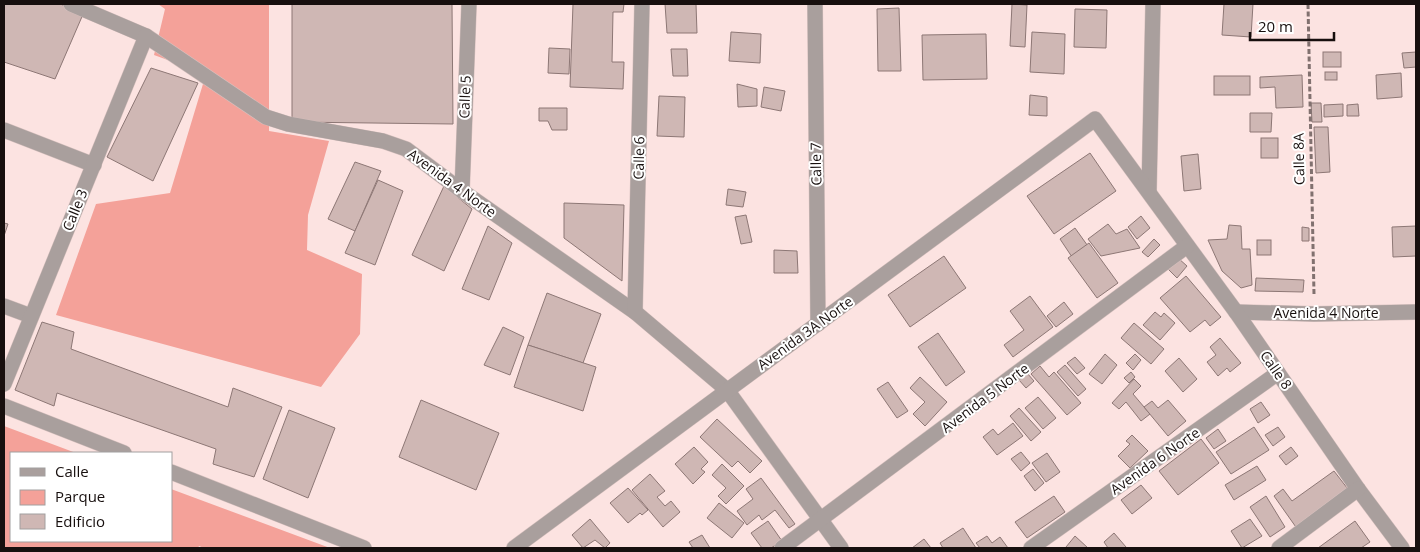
<svg xmlns="http://www.w3.org/2000/svg" width="1420" height="552" font-family="'Open Sans',sans-serif">
<style>
.green{fill:#f4a199}
.building{fill:#cfb7b4;stroke:#8d7775}
.lines{fill:none;stroke-linecap:round;stroke-linejoin:round}
.street-casing{stroke:#d7c1bf;stroke-width:16}
.path{stroke:#81716f;stroke-width:3;stroke-dasharray:5 2.5;stroke-linecap:butt}
.street{stroke:#a99f9d;stroke-width:15}
.labels{text-anchor:middle;stroke-width:4;stroke-linejoin:round;paint-order:stroke}
.street-label{font-size:14px;fill:#170f0e;stroke:#fff}
</style>
<rect width="100%" height="100%" fill="#fce3e1"/>
<!-- green -->
<g class="green">
<polygon points="158,4 269,4 269,131 329,141 308,215 307,250 362,274 360,334 321,387 56,315 96,204 170,193 206,74 154,55 165,9"/>
<polygon points="4,426 76,453 11,453 11,541 171,541 171,489 330,548 204,548 199,546 198,548 4,548"/>
</g>
<!-- building -->
<g class="building">
<polygon points="4,4 60,4 84,12 55,79 4,62"/>
<polygon points="292,4 452,4 453,124 292,122"/>
<polygon points="573,4 624,4 623,12 613,12 612,62 624,62 623,89 570,87"/>
<polygon points="665,4 696,4 697,33 667,33"/>
<polygon points="1012,4 1027,5 1025,47 1010,46"/>
<polygon points="1224,4 1253,4 1251,37 1222,35"/>
<polygon points="899,8 901,71 878,71 877,9"/>
<polygon points="1075,9 1107,10 1106,48 1074,47"/>
<polygon points="731,32 761,34 760,63 729,61"/>
<polygon points="1032,32 1065,34 1064,74 1030,72"/>
<polygon points="986,34 987,79 923,80 922,35"/>
<polygon points="549,48 570,49 569,74 548,73"/>
<polygon points="671,49 687,49 688,76 673,76"/>
<rect x="1323" y="52" width="18" height="15"/>
<polygon points="1416,52 1416,67 1404,68 1402,53"/>
<polygon points="151,68 198,83 153,181 107,157"/>
<rect x="1325" y="72" width="12" height="8"/>
<polygon points="1401,73 1402,97 1377,99 1376,75"/>
<polygon points="1302,75 1303,107 1276,108 1275,87 1260,88 1260,77"/>
<rect x="1214" y="76" width="36" height="19"/>
<polygon points="737,84 757,89 757,106 738,107"/>
<polygon points="764,87 785,91 781,111 761,107"/>
<polygon points="1030,95 1047,97 1047,116 1029,115"/>
<polygon points="659,96 685,97 684,137 657,136"/>
<polygon points="1311,103 1321,103 1322,122 1312,122"/>
<polygon points="1343,104 1343,116 1324,117 1324,105"/>
<polygon points="1358,104 1359,116 1347,116 1347,105"/>
<polygon points="539,108 567,108 567,130 552,130 548,121 539,121"/>
<polygon points="1250,113 1272,113 1271,132 1250,132"/>
<polygon points="1314,127 1328,127 1330,172 1316,173"/>
<rect x="1261" y="138" width="17" height="20"/>
<polygon points="1090,153 1116,191 1054,234 1027,196"/>
<polygon points="1198,154 1201,189 1184,191 1181,156"/>
<polygon points="355,162 381,171 355,231 328,219"/>
<polygon points="378,180 403,191 375,265 345,253"/>
<polygon points="444,186 472,209 444,271 412,255"/>
<polygon points="728,189 746,192 743,207 726,205"/>
<polygon points="564,203 624,205 622,281 564,238"/>
<polygon points="746,215 752,242 741,244 735,217"/>
<polygon points="1141,216 1150,228 1137,239 1128,227"/>
<polygon points="4,223 8,224 4,236"/>
<polygon points="1108,224 1116,234 1127,229 1140,248 1101,256 1088,239"/>
<polygon points="1229,225 1241,226 1242,249 1250,249 1252,285 1241,288 1222,271 1208,240 1227,239"/>
<polygon points="488,226 512,243 489,300 462,289"/>
<polygon points="1416,226 1416,256 1393,257 1392,227"/>
<polygon points="1302,227 1309,228 1309,241 1302,241"/>
<polygon points="1075,228 1090,249 1074,260 1060,239"/>
<polygon points="1154,239 1160,245 1148,257 1142,252"/>
<rect x="1257" y="240" width="14" height="15"/>
<polygon points="1089,243 1118,283 1097,298 1068,258"/>
<polygon points="774,250 797,251 798,273 774,273"/>
<polygon points="944,256 966,288 910,327 888,295"/>
<polygon points="1178,258 1187,266 1177,278 1168,269"/>
<polygon points="1186,276 1221,317 1210,326 1205,320 1190,332 1160,298"/>
<polygon points="1256,278 1304,280 1303,292 1255,291"/>
<polygon points="547,293 601,314 583,363 528,345"/>
<polygon points="1030,296 1053,327 1013,357 1004,345 1024,330 1010,311"/>
<polygon points="1064,302 1073,314 1056,327 1047,316"/>
<polygon points="1155,312 1161,317 1164,313 1175,323 1160,340 1143,325"/>
<polygon points="42,322 74,332 71,349 228,407 233,388 282,407 254,477 213,464 216,449 57,393 54,406 15,390"/>
<polygon points="1134,323 1164,349 1151,364 1121,338"/>
<polygon points="503,327 524,337 510,375 484,365"/>
<polygon points="938,333 965,372 946,386 918,347"/>
<polygon points="1220,338 1241,363 1230,372 1227,368 1218,376 1207,362 1216,355 1210,347"/>
<polygon points="528,345 596,367 583,411 514,387"/>
<polygon points="1105,354 1117,365 1102,384 1089,374"/>
<polygon points="1135,354 1141,360 1133,370 1126,363"/>
<polygon points="1075,357 1085,368 1077,374 1067,363"/>
<polygon points="1179,358 1197,379 1183,392 1165,371"/>
<polygon points="1065,365 1086,389 1078,396 1057,372"/>
<polygon points="1040,366 1049,377 1054,372 1081,403 1067,415 1031,374"/>
<polygon points="1131,372 1135,377 1129,383 1124,378"/>
<polygon points="1027,373 1034,381 1026,388 1019,380"/>
<polygon points="920,377 947,402 925,426 913,414 925,402 910,388"/>
<polygon points="1134,379 1141,386 1133,394 1150,414 1141,421 1126,402 1119,409 1112,403"/>
<polygon points="888,382 908,411 897,418 877,389"/>
<polygon points="1038,397 1056,418 1043,429 1025,408"/>
<polygon points="421,400 499,433 476,490 399,457"/>
<polygon points="1168,400 1186,421 1168,436 1144,407 1152,401 1158,408"/>
<polygon points="1261,402 1270,415 1258,423 1250,409"/>
<polygon points="1019,408 1041,432 1031,441 1010,416"/>
<polygon points="289,410 335,428 308,498 263,479"/>
<polygon points="717,419 762,461 750,473 738,461 732,467 700,437"/>
<polygon points="1013,423 1023,436 997,455 983,437 993,429 998,435"/>
<polygon points="1254,427 1269,450 1231,474 1216,452"/>
<polygon points="1278,427 1285,437 1273,446 1265,435"/>
<polygon points="1218,429 1226,441 1214,449 1206,438"/>
<polygon points="1132,435 1148,451 1130,468 1118,456 1130,444 1126,441"/>
<polygon points="1201,439 1219,463 1178,495 1159,471"/>
<polygon points="694,447 708,462 701,469 705,472 693,484 675,464"/>
<polygon points="1291,447 1298,456 1286,465 1279,456"/>
<polygon points="1021,452 1030,463 1021,471 1011,459"/>
<polygon points="1047,453 1060,472 1046,482 1032,463"/>
<polygon points="722,464 744,486 726,504 718,496 726,488 712,475"/>
<polygon points="1257,466 1266,480 1234,500 1225,485"/>
<polygon points="1033,469 1044,483 1035,491 1024,476"/>
<polygon points="1334,471 1351,493 1298,530 1274,496 1283,489 1292,501"/>
<polygon points="650,474 665,491 657,497 665,506 671,501 680,512 663,527 632,490"/>
<polygon points="761,478 795,524 789,528 775,510 762,520 759,515 747,525 737,511 753,499 746,489"/>
<polygon points="1141,485 1152,498 1132,514 1121,500"/>
<polygon points="628,488 648,510 642,515 640,513 628,523 610,503"/>
<polygon points="1054,496 1065,512 1027,538 1015,522"/>
<polygon points="1266,496 1285,527 1270,537 1250,507"/>
<polygon points="719,503 744,523 732,538 707,518"/>
<polygon points="590,519 610,543 605,548 595,540 583,548 572,535"/>
<polygon points="1250,519 1262,536 1242,548 1231,531"/>
<polygon points="768,521 782,541 771,548 762,548 751,533"/>
<polygon points="1355,521 1370,542 1361,548 1318,548"/>
<polygon points="963,528 976,548 943,548 940,543"/>
<polygon points="1114,533 1126,547 1125,548 1108,548 1104,542"/>
<polygon points="702,535 710,548 693,548 689,542"/>
<polygon points="987,536 992,543 1000,537 1008,548 980,548 976,543"/>
<polygon points="1075,536 1088,548 1067,548 1066,547"/>
<polygon points="924,539 931,548 912,548"/>
</g>
<g class="lines">
<!-- street casing -->
<g class="street-casing">
<g id="street">
<polyline points="71,4 146,36 266,117 288,124 383,141 406,149 462,191 635,312 727,390 841,548"/>
<polyline points="815,4 818,324"/>
<polyline points="4,130 94,165"/>
<polyline points="462,191 469,4"/>
<polyline points="1149,192 1153,4"/>
<polyline points="4,306 31,316"/>
<polyline points="635,312 642,4"/>
<polyline points="1236,312 1314,314 1416,312"/>
<polyline points="4,384 146,36"/>
<polyline points="4,406 124,453"/>
<polyline points="171,472 364,548"/>
<polyline points="514,548 1095,119 1236,312 1358,489 1402,548"/>
<polyline points="782,548 1187,246"/>
<polyline points="1031,548 1278,373"/>
<polyline points="1279,548 1358,489"/>
</g>
</g>
<!-- path -->
<polyline class="path" points="1308,4 1314,294"/>
<!-- street -->
<use href="#street" class="street"/>
</g>
<g class="labels">
<!-- street labels -->
<g class="street-label">
<text transform="translate(465 97) rotate(-88)" y="5">Calle 5</text>
<text transform="translate(639 158) rotate(-89)" y="5">Calle 6</text>
<text transform="translate(1299 159) rotate(-91)" y="5">Calle 8A</text>
<text transform="translate(816 164) rotate(-91)" y="5">Calle 7</text>
<text transform="translate(452 183) rotate(36)" y="5">Avenida 4 Norte</text>
<text transform="translate(75 210) rotate(-68)" y="5">Calle 3</text>
<text x="1326" y="318">Avenida 4 Norte</text>
<text transform="translate(805 333) rotate(-36)" y="5">Avenida 3A Norte</text>
<text transform="translate(1276 370) rotate(55)" y="5">Calle 8</text>
<text transform="translate(985 398) rotate(-37)" y="5">Avenida 5 Norte</text>
<text transform="translate(1155 461) rotate(-35)" y="5">Avenida 6 Norte</text>
</g>
</g>
<!-- border -->
<rect width="1420" height="552" fill="none" stroke="#170f0e" stroke-width="10"/>
<!-- legend -->
<rect x="10" y="452" width="162" height="90" fill="#ffffff" stroke="#a29f9f"/>
<rect x="20" y="468" width="25" height="8" fill="#a99f9d" stroke="#a29f9f"/>
<text x="55" y="477" font-size="15" fill="#170f0e">Calle</text>
<rect x="20" y="490" width="25" height="15" fill="#f4a199" stroke="#a29f9f"/>
<text x="55" y="502" font-size="15" fill="#170f0e">Parque</text>
<rect x="20" y="514" width="25" height="15" fill="#cfb7b4" stroke="#a29f9f"/>
<text x="55" y="527" font-size="15" fill="#170f0e">Edificio</text>
<!-- scale -->
<path d="M1250 32v8h84v-8" fill="none" stroke="#170f0e" stroke-width="2.5"/>
<text x="1258" y="32" font-size="15" fill="#170f0e" stroke="#ffffff" stroke-width="4" paint-order="stroke">20 m</text>
</svg>
